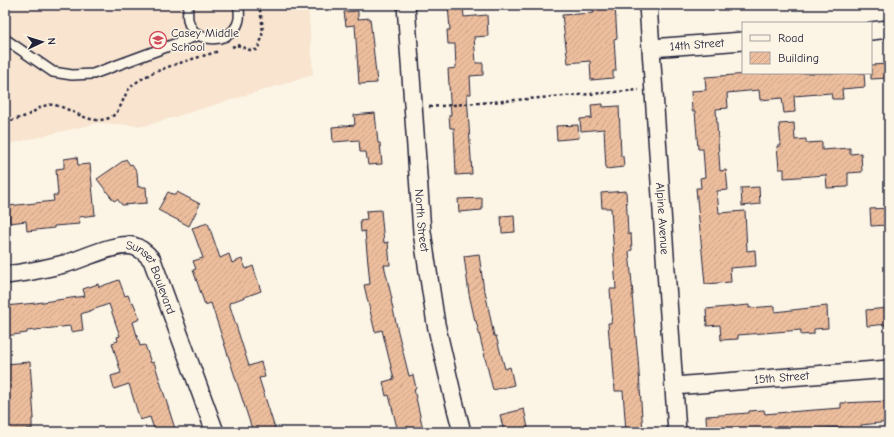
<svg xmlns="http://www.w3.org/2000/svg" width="894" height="437" font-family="'Comic Neue',sans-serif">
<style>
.built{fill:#f8e4cf}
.building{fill:url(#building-hatch);stroke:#22223b}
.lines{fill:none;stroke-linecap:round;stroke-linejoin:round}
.service-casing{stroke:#22223b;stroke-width:12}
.minor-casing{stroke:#22223b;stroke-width:20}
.path{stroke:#22223b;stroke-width:2.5;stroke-dasharray:3 3;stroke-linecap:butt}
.service{stroke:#fcf5e5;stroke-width:9}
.minor{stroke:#fcf5e5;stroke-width:17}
.labels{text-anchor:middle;stroke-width:3;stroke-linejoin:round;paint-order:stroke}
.poi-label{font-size:12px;fill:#22223b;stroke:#fcf5e5;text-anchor:start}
.street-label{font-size:12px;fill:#22223b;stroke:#fcf5e5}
</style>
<defs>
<pattern id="building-hatch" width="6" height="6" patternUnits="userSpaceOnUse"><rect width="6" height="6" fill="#edbe9d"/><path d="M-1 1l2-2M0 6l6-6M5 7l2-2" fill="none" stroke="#cba388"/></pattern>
</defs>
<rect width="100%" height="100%" fill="#fcf5e5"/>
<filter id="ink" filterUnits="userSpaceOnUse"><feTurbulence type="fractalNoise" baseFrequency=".025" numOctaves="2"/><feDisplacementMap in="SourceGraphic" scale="8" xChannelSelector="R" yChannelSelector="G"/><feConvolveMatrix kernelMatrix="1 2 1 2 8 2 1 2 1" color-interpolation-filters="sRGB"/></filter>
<g filter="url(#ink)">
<!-- built -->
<polygon class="built" points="5,5 308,5 313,75 145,126 98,123 5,145"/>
<!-- building -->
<g class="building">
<polygon points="448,5 463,5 464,17 487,15 488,36 474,37 476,63 483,63 483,75 470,76 471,94 467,94 472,174 456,175 454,128 450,128 449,115 451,115 448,69 456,68 455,44 448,44 447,30 450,30"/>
<polygon points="593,5 615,5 617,38 614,39 616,71 613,71 613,78 591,80 590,61 568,63 562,15 594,13"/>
<polygon points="358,11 358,19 370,18 377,83 359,84 355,25 346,26 344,12"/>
<polygon points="889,64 889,78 871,79 871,65"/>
<polygon points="764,73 864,73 865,87 842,89 843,99 832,99 831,93 794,96 795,112 784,113 782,98 760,100 759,90 727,93 728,108 716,109 720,171 726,170 728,190 717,191 719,213 745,211 747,251 755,250 756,266 730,268 731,282 705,284 696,188 701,188 700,178 705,177 703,149 698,149 695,111 692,111 691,91 706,90 705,77"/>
<polygon points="603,104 603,107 619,106 621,156 623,156 624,167 606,169 604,129 581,131 580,119 592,118 591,105"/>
<polygon points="375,113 378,143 380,143 382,164 368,165 366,152 360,152 359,140 333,142 332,127 355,125 354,115"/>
<polygon points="794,123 795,140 806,139 806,143 822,142 822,150 850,148 850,154 861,153 862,172 848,173 848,187 827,188 826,175 784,178 784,169 779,169 777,146 781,146 779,124"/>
<polygon points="578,125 579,138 557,140 556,126"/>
<polygon points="77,157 78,165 90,164 95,215 79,217 80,224 54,226 54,228 27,231 26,221 10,223 8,206 54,201 53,195 58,195 56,169 64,168 64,159"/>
<polygon points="126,159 130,165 132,164 137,172 138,187 146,187 147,203 122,205 117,199 114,201 97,179"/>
<polygon points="759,187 760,204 742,206 741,188"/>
<polygon points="626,191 628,234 631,234 632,250 629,251 633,295 632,295 638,358 643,432 626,432 623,391 615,391 612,349 610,349 608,323 611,323 612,315 610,289 616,289 615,274 611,208 602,208 601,193"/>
<polygon points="168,192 175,195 177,192 200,204 189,226 158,210"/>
<polygon points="482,198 482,210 459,212 458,199"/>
<polygon points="889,208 889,225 871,226 870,209"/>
<polygon points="381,210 384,243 388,242 390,265 384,265 392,299 391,300 398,332 409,376 413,375 416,388 414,389 423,429 409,432 398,432 389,395 386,396 383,382 394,379 382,330 375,332 364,285 370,284 365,231 361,232 360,220 367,219 366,211"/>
<polygon points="514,215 515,232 502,233 501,216"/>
<polygon points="208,223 220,258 229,254 232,263 242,259 246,269 253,266 261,291 229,303 249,366 261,362 265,377 259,378 276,432 253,432 211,303 205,305 193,270 196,269 193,261 203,258 192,228"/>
<polygon points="479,254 484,291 485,291 494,336 496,336 505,369 510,367 514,385 493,390 476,321 475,321 469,294 464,256"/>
<polygon points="119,280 125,296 128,295 131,303 133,302 140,319 133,322 140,346 145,345 151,363 154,362 176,432 155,432 150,417 140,420 129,384 114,389 111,376 121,373 112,343 118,341 117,337 120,336 109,304 81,314 83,330 71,332 70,326 27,331 27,333 5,336 5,306 36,303 85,296 83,289 98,284 99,287"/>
<polygon points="749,305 749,308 775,306 775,312 827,306 828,328 814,329 814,334 801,335 801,330 738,335 738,339 721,340 720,325 707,326 706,309"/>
<polygon points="889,308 889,324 867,326 866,310"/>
<polygon points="30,362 34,418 32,419 32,429 27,429 28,432 5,432 5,364"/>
<polygon points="889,401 889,422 861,425 861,430 843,431 843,427 777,432 707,432 706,416 749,413 749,411 764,410 765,414 788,412 841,408 841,403"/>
<polygon points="524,409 528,428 513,432 504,432 500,415"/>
</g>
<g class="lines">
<!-- service casing -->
<g class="service-casing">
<g id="service">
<path d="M189,5C177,51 250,49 238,5"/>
<polyline points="5,39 53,72 72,75 93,74 199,35"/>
</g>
</g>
<!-- minor casing -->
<g class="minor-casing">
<g id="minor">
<path id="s1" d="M406,5L422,232L436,324L452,393L462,432"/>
<path id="s2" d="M648,5L677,432"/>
<polyline points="871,31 889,29"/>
<path id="s3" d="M651,48L743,41"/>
<path id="s4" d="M5,275C26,273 48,268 68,263C85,258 117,242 133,246C141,248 147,254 152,260L215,432"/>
<path id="s5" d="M674,386L889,369"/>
</g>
</g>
<!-- path -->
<g class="path">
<path d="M237,45L250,50H257C266,33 262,23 259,5"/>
<polyline points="232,47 237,45"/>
<polyline points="429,107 639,90"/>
<path d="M5,122C12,121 19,118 26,116C35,112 43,103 54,105C72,108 89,126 109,118C123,112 122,94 132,86C150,69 195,59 219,51"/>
</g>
<!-- service -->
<use href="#service" class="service"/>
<!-- minor -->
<use href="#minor" class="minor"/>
</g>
</g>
<!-- icons -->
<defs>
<g id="school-ring" transform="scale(0.9)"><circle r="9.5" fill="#fcf5e5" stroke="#d1495b" stroke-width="1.5"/><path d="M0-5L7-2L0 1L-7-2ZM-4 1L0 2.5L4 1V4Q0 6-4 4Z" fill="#d1495b"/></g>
</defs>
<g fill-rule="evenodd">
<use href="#school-ring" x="158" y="40"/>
</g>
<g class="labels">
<!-- poi labels -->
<g class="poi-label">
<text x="171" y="37">Casey Middle<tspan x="171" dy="14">School</tspan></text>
</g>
<!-- street labels -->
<g class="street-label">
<text dy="4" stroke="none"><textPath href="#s3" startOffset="46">14th Street</textPath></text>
<text dy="4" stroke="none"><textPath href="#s2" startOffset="214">Alpine Avenue</textPath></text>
<text dy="4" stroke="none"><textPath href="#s1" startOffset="216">North Street</textPath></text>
<text dy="4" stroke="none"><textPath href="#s4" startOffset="169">Sunset Boulevard</textPath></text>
<text dy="4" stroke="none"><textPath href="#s5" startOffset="108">15th Street</textPath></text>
</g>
</g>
<!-- margin -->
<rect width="894" height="437" fill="none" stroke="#fcf5e5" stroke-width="20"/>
<rect x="10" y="10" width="874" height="417" fill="none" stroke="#22223b" stroke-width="1.5" filter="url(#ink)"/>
<!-- legend -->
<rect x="742" y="22" width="130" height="52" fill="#fcf5e5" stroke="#a5a1a1"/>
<rect x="750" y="35" width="20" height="6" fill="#fcf5e5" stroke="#a5a1a1"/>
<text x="778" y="42" font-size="12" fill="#22223b">Road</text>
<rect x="750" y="52" width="20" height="12" fill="url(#building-hatch)" stroke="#a5a1a1"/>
<text x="778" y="62" font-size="12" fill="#22223b">Building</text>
<!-- north arrow -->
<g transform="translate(42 42) rotate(86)" stroke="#fcf5e5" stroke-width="3" paint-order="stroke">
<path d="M0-3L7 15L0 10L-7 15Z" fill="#22223b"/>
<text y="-6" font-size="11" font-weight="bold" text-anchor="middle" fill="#22223b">N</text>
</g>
</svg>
